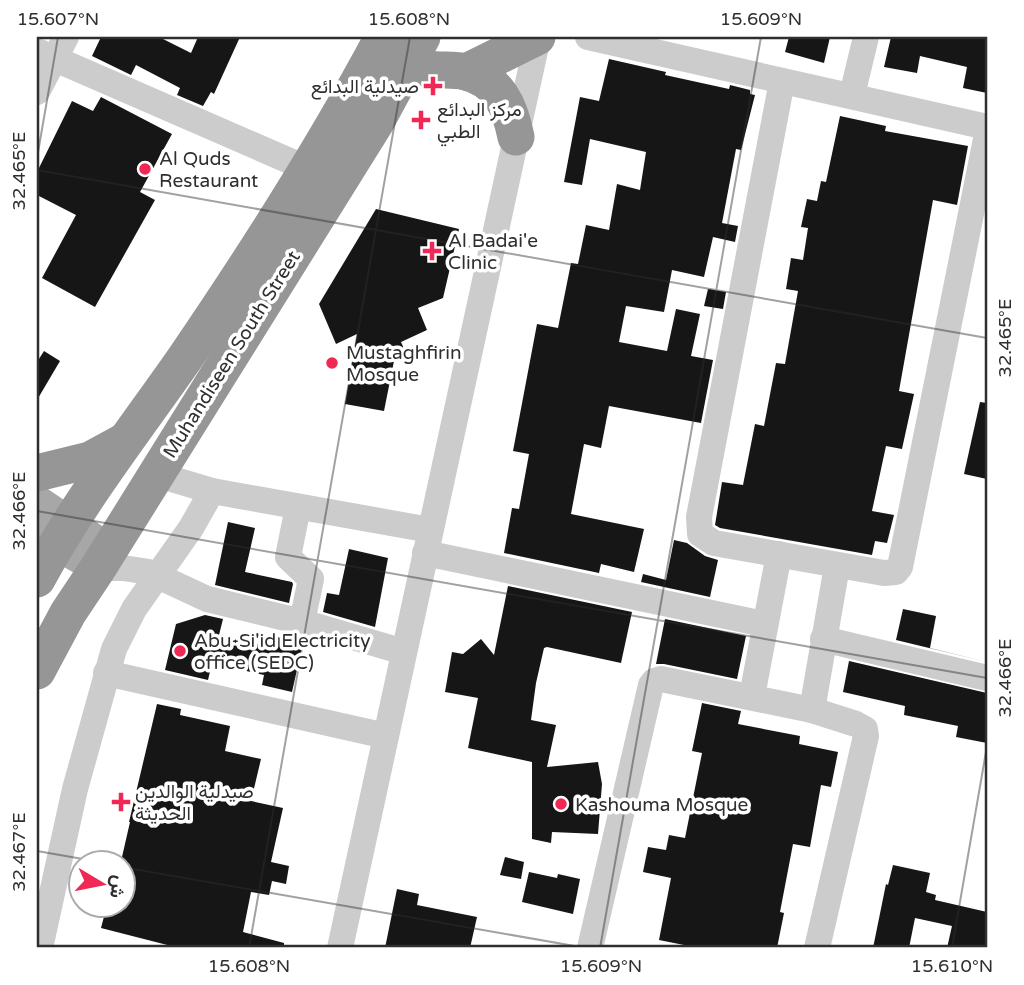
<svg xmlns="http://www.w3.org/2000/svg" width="1024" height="985" font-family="'Varela Round',Vazirmatn,sans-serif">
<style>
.building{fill:#161616}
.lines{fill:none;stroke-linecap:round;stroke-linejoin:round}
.minor{stroke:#ccc;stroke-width:26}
.major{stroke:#a7a7a7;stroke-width:32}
.highway{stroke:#969696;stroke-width:37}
.ticks{fill:none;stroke:#2f2f2f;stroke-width:2;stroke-opacity:0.45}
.poi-dot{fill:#ef2855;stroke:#fff;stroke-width:2.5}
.labels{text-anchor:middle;stroke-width:7;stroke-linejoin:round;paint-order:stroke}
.poi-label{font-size:19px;fill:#2f2f2f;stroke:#fff;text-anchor:start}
.street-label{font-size:19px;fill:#2f2f2f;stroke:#fff}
.neatline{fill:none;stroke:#2f2f2f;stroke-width:2.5}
.ticks-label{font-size:18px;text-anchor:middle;fill:#2f2f2f}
</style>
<rect width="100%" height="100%" fill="#fff"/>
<!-- building -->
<g class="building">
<polygon points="101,37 159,37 191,53 198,37 240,37 214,94 211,92 203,106 177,95 180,88 136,65 131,75 92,56"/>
<polygon points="789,37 830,37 824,63 785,52"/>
<polygon points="891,37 987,37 987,93 963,88 967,67 920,56 917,73 884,67"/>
<polygon points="609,59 666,72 665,75 729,89 730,85 750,90 750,94 755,95 741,150 736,149 722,223 738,226 735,242 713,237 704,277 672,270 664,312 626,306 619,342 667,351 676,309 700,314 691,356 713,360 701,423 609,406 601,448 584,444 571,514 644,529 634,572 601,564 599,573 504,553 512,508 519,509 529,454 513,451 537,324 558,328 571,263 578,264 586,225 609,230 617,184 640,190 646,152 590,139 582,185 564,182 580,97 599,101"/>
<polygon points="101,97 172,134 140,192 155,200 95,307 42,278 76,215 37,195 37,172 72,101 93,111"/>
<polygon points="840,116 886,126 885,131 968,146 957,205 933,200 899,391 914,394 902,449 886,446 872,511 894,515 887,543 875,541 872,555 720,528 715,525 722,482 743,485 755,424 764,426 776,363 785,364 798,291 786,289 791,258 803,260 808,228 801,227 807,199 817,201 821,181 826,182"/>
<polygon points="376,209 459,229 443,298 418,308 427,330 401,342 405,351 395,356 384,411 345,404 357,334 336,344 319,304"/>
<polygon points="708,289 726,292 723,309 704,306"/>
<polygon points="44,351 60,361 37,400 37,362"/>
<polygon points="980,402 987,403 987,479 964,474"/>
<polygon points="228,522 255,528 245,572 292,582 293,584 289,603 215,585"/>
<polygon points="674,540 687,543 705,556 718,560 710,597 641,582 643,574 666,580"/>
<polygon points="349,549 388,558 375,627 323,612 327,593 339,595"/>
<polygon points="508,586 632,612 621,663 547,647 544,648 536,683 531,720 556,725 547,767 598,762 602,784 598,834 552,832 551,843 532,839 532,762 468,748 478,698 445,692 452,652 463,654 481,639 494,655"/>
<polygon points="903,609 936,616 930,648 987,662 896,640"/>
<polygon points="205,615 223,619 219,635 271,647 273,636 303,643 292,692 262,685 264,675 212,663 208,680 165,670 176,624"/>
<polygon points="665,619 746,636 737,679 664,664 656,664"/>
<polygon points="849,661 987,693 987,743 956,737 958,726 904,715 905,706 843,692"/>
<polygon points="702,703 741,711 738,724 800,736 799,744 838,752 831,787 821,785 810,847 793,844 780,912 784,913 777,948 699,948 659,940 671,878 643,872 648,847 666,850 669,835 685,838 702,753 692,751"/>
<polygon points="157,704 181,709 180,715 230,726 225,751 261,759 251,801 283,808 271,862 289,866 286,884 272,881 269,895 251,892 243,932 284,943 284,948 179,948 101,928 107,905 122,905 122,857 130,822 129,822"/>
<polygon points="505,857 524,862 521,879 500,875"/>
<polygon points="893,865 930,873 926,892 936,895 935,900 987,912 987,948 947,948 952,926 915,918 909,948 873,948 886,884 888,885"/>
<polygon points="529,872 557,878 558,874 580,879 573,914 522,902"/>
<polygon points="397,889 419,894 417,905 477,917 470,948 385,948"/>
</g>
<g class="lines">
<!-- minor -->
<g class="minor">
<polyline points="588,37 987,127"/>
<polyline points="37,51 308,169"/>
<polyline points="782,81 699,517 700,534 714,543 884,573 896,572 900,567 987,134"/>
<polyline points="37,92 66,37"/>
<polyline points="852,95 866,37"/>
<polyline points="212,491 430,530"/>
<polyline points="298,507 288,557 311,579 302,622"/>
<polyline points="425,553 764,624"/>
<polyline points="98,568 123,568 149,572 207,599 302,622 404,652"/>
<polyline points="823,639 987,678"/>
<polyline points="106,673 386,736"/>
<polyline points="752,696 779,554"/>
<polyline points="812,710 837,566"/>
<polyline points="40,948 75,789 114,649 134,609 191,528 212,491 155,474"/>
<polyline points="340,948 538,37"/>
<polyline points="590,948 651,685 654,681 661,679 812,710 856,724 865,729 866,736 817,948"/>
</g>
<!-- major -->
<g class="major">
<polyline points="37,501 109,550"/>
<polyline points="37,533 98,568"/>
</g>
<!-- highway -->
<g class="highway">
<path d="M387,53C401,60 413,66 428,69C440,71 454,69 466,72C499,80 510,107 516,137"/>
<polyline points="466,72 537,37"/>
<polyline points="37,473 90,460 125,441"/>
<path d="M37,579C79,501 134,431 185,358C256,254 324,148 383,37"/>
<polyline points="37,671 68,613 98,568 376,122 422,37"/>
</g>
</g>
<!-- ticks -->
<path class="ticks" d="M37,158L58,37M37,170L987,338M37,511L987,678M37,851L100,862M122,867L586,948M249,948L410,37M600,948L761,37M952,948L987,746"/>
<!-- markers -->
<g class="poi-dot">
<path d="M429.5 75.5h7v7h7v7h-7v7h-7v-7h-7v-7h7z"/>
<path d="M417.5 109.5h7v7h7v7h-7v7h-7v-7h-7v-7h7z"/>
<circle cx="145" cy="169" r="7"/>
<path d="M428.5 240.5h7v7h7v7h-7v7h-7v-7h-7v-7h7z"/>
<circle cx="332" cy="363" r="7"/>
<circle cx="180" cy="651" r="7"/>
<path d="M117.5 791.5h7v7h7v7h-7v7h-7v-7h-7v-7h7z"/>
<circle cx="561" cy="804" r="7"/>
</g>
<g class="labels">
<!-- poi labels -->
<g class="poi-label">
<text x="419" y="93" text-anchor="end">صيدلية البدائع</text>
<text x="437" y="116">مركز البدائع<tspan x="437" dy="22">الطبي</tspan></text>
<text x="159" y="165">Al Quds<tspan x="159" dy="22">Restaurant</tspan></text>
<text x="448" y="247">Al Badai'e<tspan x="448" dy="22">Clinic</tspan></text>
<text x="346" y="359">Mustaghfirin<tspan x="346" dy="22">Mosque</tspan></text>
<text x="194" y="647">Abu-Si'id Electricity<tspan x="194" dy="22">office (SEDC)</tspan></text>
<text x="135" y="798">صيدلية الوالدين<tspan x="135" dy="22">الحديثة</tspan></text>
<text x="575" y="811">Kashouma Mosque</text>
</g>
<!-- street labels -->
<g class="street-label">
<text transform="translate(231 354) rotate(-58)" y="7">Muhandiseen South Street</text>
</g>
</g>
<!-- border -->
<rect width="1024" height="985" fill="none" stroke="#ffffff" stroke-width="77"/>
<!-- north arrow -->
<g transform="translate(102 884) rotate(100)"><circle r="33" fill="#ffffff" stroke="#acacac" stroke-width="2"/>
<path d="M0-5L12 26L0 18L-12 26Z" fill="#ef2855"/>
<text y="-10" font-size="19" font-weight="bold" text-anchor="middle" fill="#2f2f2f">ش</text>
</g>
<rect x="38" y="38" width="948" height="908" class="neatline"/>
<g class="ticks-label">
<text x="58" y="25">15.607°N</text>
<text x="409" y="25">15.608°N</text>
<text x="761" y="25">15.609°N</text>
<text transform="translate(19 171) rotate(-90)" y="6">32.465°E</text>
<text transform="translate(1005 338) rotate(-90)" y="6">32.465°E</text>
<text transform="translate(19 511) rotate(-90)" y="6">32.466°E</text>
<text transform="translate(1005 678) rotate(-90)" y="6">32.466°E</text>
<text transform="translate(19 852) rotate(-90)" y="6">32.467°E</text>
<text x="249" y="972">15.608°N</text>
<text x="601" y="972">15.609°N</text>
<text x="952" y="972">15.610°N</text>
</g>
</svg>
